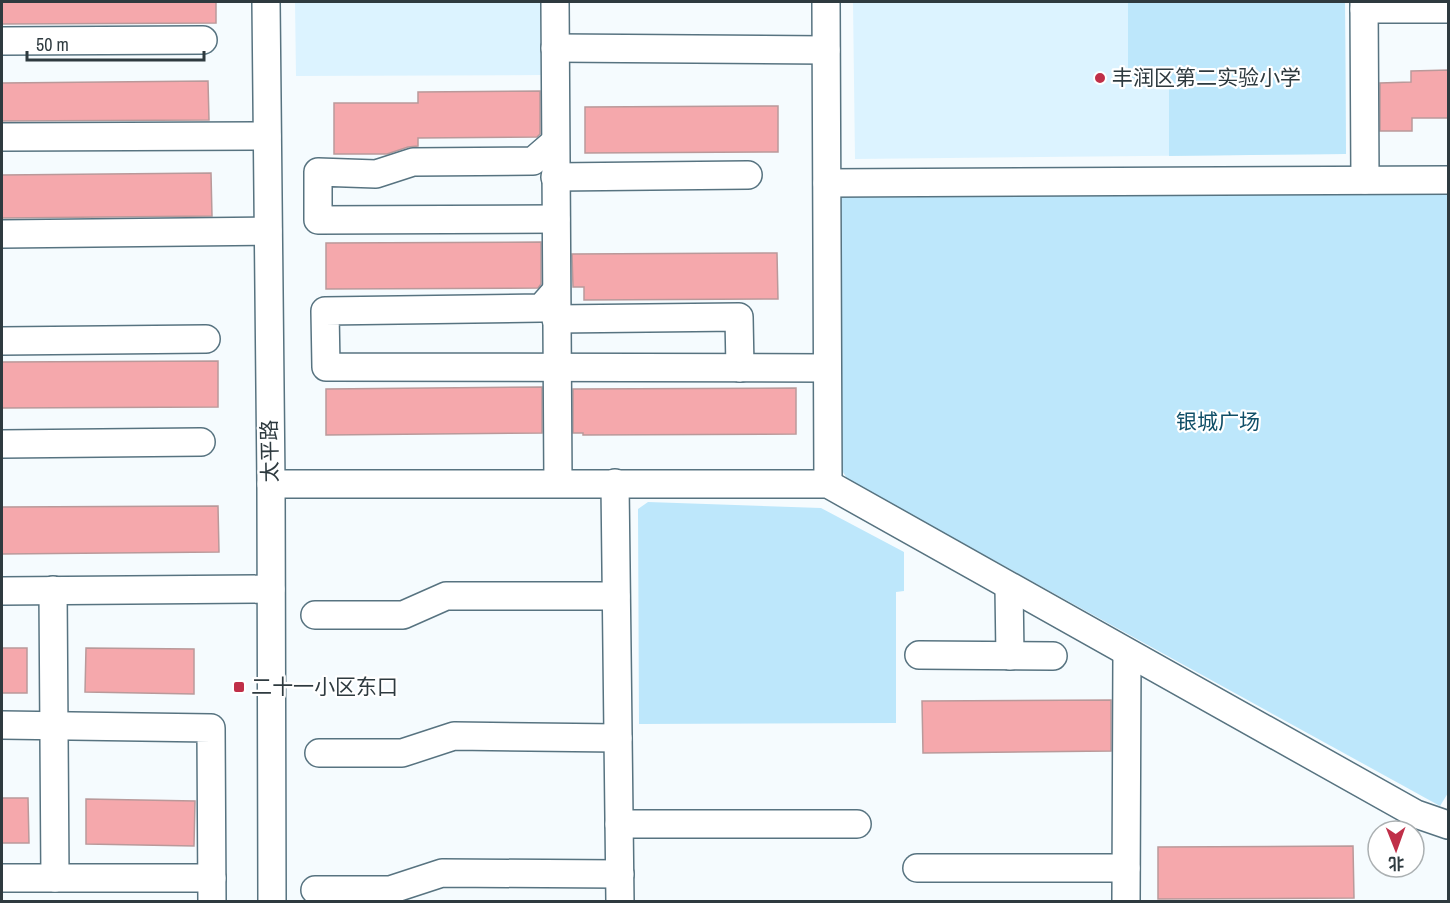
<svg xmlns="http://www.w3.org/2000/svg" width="1450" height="903" font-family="'Archivo Narrow','Noto Sans SC',sans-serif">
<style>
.built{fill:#dcf3ff}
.green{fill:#bde7fb}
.building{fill:#f5a8ac;stroke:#b9999a;stroke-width:1.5}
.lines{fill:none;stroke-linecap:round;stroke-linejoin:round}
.minor-casing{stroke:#577380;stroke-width:30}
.minor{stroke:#fff;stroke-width:27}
.poi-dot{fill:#c02f48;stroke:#fff;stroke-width:2}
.labels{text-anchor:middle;stroke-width:4.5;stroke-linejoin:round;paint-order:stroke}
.poi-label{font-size:21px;fill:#2e3a3f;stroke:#fff;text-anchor:start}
.park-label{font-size:21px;fill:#0f4e67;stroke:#fff}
.street-label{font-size:21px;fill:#2e3a3f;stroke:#fff}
</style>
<rect width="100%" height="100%" fill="#f5fbfe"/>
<!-- built -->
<g class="built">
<polygon points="295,2 542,2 542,75 296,76"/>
<polygon points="853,2 1345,2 1346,154 855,159"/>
</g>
<!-- green -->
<g class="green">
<polygon points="1128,2 1345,2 1346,154 1169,156 1169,82 1128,82"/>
<polygon points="1448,190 1448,793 1440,806 848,480 839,466 838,208 842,198 852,193"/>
<polygon points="648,502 821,508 904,552 904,591 896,592 896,723 639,724 638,509"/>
</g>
<!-- building -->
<g class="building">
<polygon points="2,2 216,2 216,23 2,24"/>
<polygon points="1449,70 1449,118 1412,118 1412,131 1380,131 1380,83 1411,82 1411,71"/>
<polygon points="208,81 209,120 2,121 2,83"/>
<polygon points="540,91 540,134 537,137 418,138 418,146 408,147 387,154 334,154 334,103 418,103 418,92"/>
<polygon points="778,106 778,152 585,153 585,107"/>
<polygon points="211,173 212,216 2,218 2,175"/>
<polygon points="541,242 541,284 538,288 326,289 326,243"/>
<polygon points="777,253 778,299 584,300 584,287 573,287 572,254"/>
<polygon points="218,361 218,407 2,408 2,362"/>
<polygon points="542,387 542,433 326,435 326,389"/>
<polygon points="796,388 796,434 583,435 583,433 573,433 573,389"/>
<polygon points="218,506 219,552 2,554 2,507"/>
<rect x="2" y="648" width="25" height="45"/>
<polygon points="86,648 194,649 194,694 85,692"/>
<polygon points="1111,700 1111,751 923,753 922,701"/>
<polygon points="2,798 28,798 29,843 2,843"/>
<polygon points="86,799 195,801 194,846 86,844"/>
<polygon points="1353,846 1354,898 1158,899 1158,847"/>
</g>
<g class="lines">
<!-- minor casing -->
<g class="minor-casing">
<g id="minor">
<polyline points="266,2 271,484 272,902"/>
<polyline points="555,2 558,483"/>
<polyline points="826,2 828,484"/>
<polyline points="1364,2 1365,180"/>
<polyline points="1364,9 1448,9"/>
<polyline points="2,41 203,40"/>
<polyline points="555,48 826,50"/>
<polyline points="2,137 267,136"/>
<polyline points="555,142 533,161 413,162 376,174 318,172 318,220 556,219"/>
<polyline points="555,177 748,175"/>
<polyline points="827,183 1448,180"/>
<polyline points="2,234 268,231"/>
<polyline points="556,291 541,308 325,311 326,367 827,368"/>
<polyline points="556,319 739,317 740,368"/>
<polyline points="2,341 206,339"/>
<polyline points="2,444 201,442"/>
<polyline points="615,483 620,902"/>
<polyline points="271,484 828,484 1416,814 1448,825"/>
<polyline points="1009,587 1010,656"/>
<polyline points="53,590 55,878"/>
<polyline points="2,591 271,589"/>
<polyline points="315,615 403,615 446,596 616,596"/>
<polyline points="919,655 1053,656"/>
<polyline points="2,725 211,728 212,902"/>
<polyline points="319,753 402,753 454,736 618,738"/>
<polyline points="619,824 857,824"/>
<polyline points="917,868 1126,868"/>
<polyline points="2,878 212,878"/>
<polyline points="315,890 390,890 442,873 620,874"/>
<polyline points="1126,902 1127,653"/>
</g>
</g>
<!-- minor -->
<use href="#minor" class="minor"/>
</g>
<!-- markers -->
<g class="poi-dot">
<circle cx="1100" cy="78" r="6"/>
<rect x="233" y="681" width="12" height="12" rx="3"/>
</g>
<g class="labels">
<!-- poi labels -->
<g class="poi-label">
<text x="1112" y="85">丰润区第二实验小学</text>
<text x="251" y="694">二十一小区东口</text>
</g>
<!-- park labels -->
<g class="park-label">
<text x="1218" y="429">银城广场</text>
</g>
<!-- street labels -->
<g class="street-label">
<text transform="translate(270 451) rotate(-91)" y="7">太平路</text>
</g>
</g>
<!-- border -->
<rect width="1450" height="903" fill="none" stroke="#2e3a3f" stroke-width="6"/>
<!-- north arrow -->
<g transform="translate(1396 849) rotate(179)"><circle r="28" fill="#ffffff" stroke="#abb0b2" stroke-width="1.5"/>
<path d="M0-4.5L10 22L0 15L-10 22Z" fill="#c02f48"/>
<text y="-9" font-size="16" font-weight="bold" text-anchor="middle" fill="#2e3a3f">北</text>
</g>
<!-- scale -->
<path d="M27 51v9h177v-9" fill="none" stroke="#2e3a3f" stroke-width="3"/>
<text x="36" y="51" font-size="18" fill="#2e3a3f" stroke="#ffffff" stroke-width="4.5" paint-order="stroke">50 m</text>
</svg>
